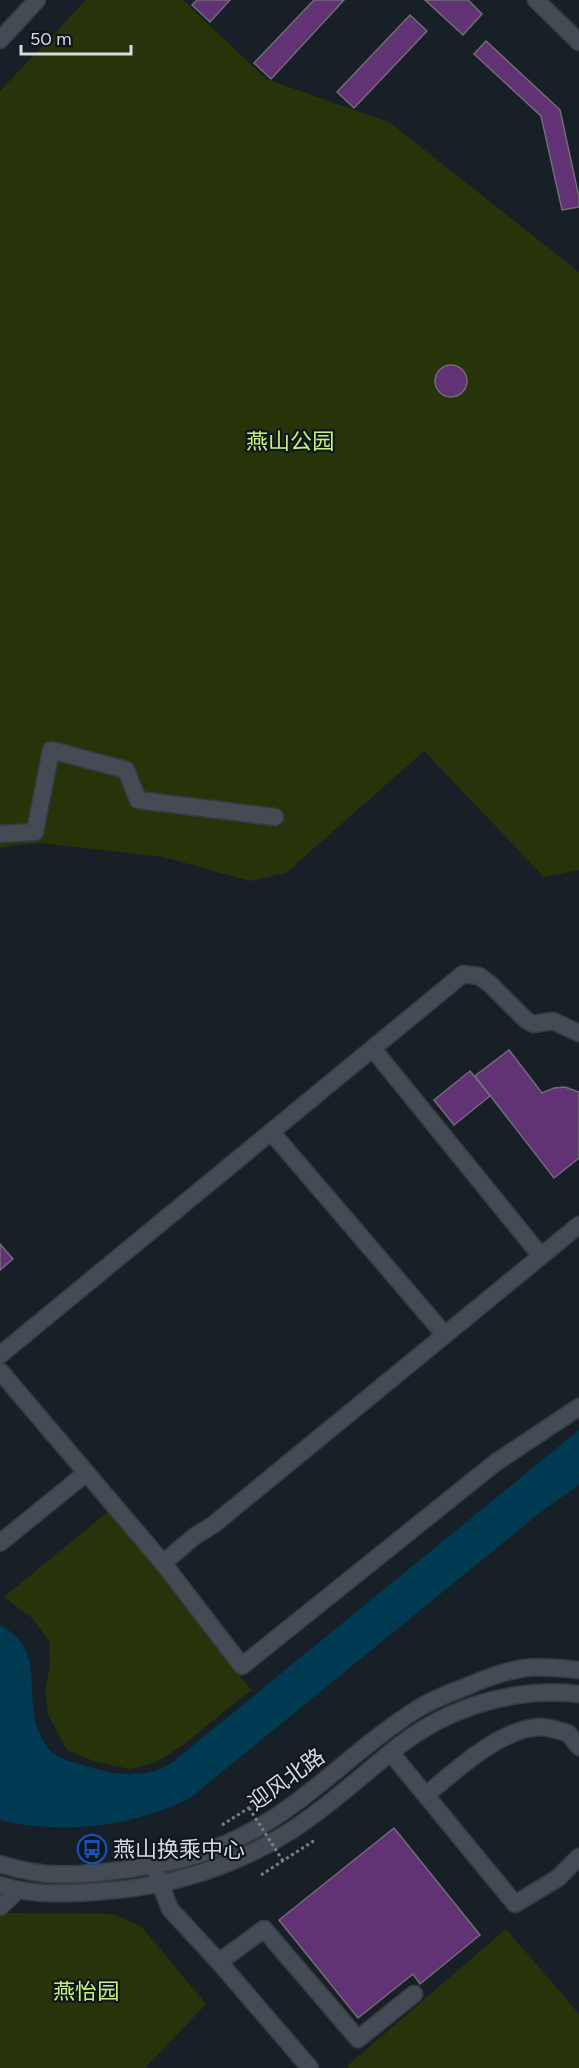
<svg xmlns="http://www.w3.org/2000/svg" width="579" height="2068" font-family="Figtree,'Noto Sans SC',sans-serif">
<style>
.green{fill:#273308}
.water{fill:#003a53}
.building{fill:#613274;stroke:#726b75;stroke-width:1.5}
.lines{fill:none;stroke-linecap:round;stroke-linejoin:round}
.minor-casing{stroke:#363b41;stroke-width:19}
.path{stroke:#787e84;stroke-width:3;stroke-dasharray:3 3;stroke-linecap:butt}
.minor{stroke:#434c54;stroke-width:16}
.path-bridge{stroke:#787e84;stroke-width:3;stroke-dasharray:3 3;stroke-linecap:butt}
.labels{text-anchor:middle;stroke-width:4.5;stroke-linejoin:round;paint-order:stroke}
.park-label{font-size:22px;fill:#c9f07d;stroke:#0f171d}
.street-label{font-size:22px;fill:#d6dbe0;stroke:#0f171d}
.poi-label{font-size:22px;fill:#d6dbe0;stroke:#0f171d;text-anchor:start}
</style>
<rect width="100%" height="100%" fill="#182027"/>
<!-- green -->
<g class="green">
<polygon points="86,0 183,0 266,79 389,122 579,272 579,870 544,877 424,751 286,873 250,881 163,857 41,843 14,845 0,849 0,91"/>
<polygon points="110,1510 251,1690 183,1745 155,1763 130,1769 96,1762 67,1750 48,1714 45,1691 50,1665 49,1641 32,1618 4,1597"/>
<polygon points="0,1913 113,1914 141,1926 206,2004 145,2068 0,2068"/>
<polygon points="506,1929 579,2014 579,2068 349,2068 347,2066"/>
</g>
<!-- water -->
<path class="water" d="M579,1430V1485L542,1511L190,1798C133,1827 61,1835 0,1820V1625C48,1651 22,1693 40,1734C43,1741 47,1748 53,1753C64,1761 83,1765 96,1769C115,1775 144,1777 163,1768C175,1762 186,1751 196,1743Z"/>
<!-- building -->
<g class="building">
<polygon points="197,0 230,0 210,22 192,5"/>
<polygon points="314,0 344,0 271,79 254,63"/>
<polygon points="425,0 468,0 482,14 463,35"/>
<polygon points="410,15 427,31 354,108 337,92"/>
<polygon points="486,41 560,110 579,197 579,207 562,210 541,116 474,54"/>
<circle cx="451" cy="381" r="16"/>
<polygon points="509,1050 542,1093 554,1088 565,1087 579,1092 579,1158 554,1178 475,1076"/>
<polygon points="470,1071 490,1096 454,1125 434,1100"/>
<polygon points="0,1244 13,1259 0,1270"/>
<polygon points="394,1828 480,1935 420,1984 413,1974 358,2018 279,1920"/>
</g>
<g class="lines">
<!-- minor casing -->
<g class="minor-casing">
<g id="minor">
<polyline points="536,0 579,42"/>
<polyline points="0,40 37,0"/>
<polyline points="0,834 35,832 51,750 126,770 138,800 275,817"/>
<polyline points="373,1049 541,1256"/>
<polyline points="272,1133 445,1335"/>
<polyline points="0,1355 463,974 479,976 490,984 526,1020 533,1024 553,1021 579,1033"/>
<polyline points="0,1371 163,1563 242,1666 495,1463 579,1407"/>
<polyline points="0,1543 86,1473"/>
<polyline points="163,1563 195,1536 213,1525 579,1225"/>
<polyline points="391,1753 515,1904 558,1878 579,1857"/>
<path d="M426,1795C455,1771 501,1728 540,1727C549,1727 559,1731 568,1733L579,1747"/>
<path d="M0,1864C44,1878 76,1876 121,1870C175,1863 211,1855 259,1827C316,1794 362,1743 419,1708C434,1699 452,1692 468,1686C486,1678 505,1671 525,1668C542,1666 561,1668 579,1670"/>
<polyline points="157,1875 170,1909 219,1962 310,2068"/>
<path d="M0,1885C34,1896 69,1894 104,1891C170,1887 236,1866 292,1830C331,1805 364,1773 400,1745C451,1706 515,1687 579,1694"/>
<polyline points="0,1907 18,1890"/>
<polyline points="219,1962 264,1929 358,2039 414,1994"/>
</g>
</g>
<!-- path -->
<g class="path">
<polyline points="222,1825 283,1786"/>
<polyline points="261,1875 315,1840"/>
</g>
<!-- minor -->
<use href="#minor" class="minor"/>
<!-- path-bridge -->
<polyline class="path-bridge" points="249,1808 283,1861"/>
</g>
<!-- icons -->
<defs>
<g id="bus-ring" transform="scale(1.5)"><circle r="9.5" fill="#0f171d" stroke="#1a4fb4" stroke-width="1.5"/><path d="M-5-6H5V4H4V6H2V4H-2V6H-4V4H-5ZM-3.5-4V0h7V-4ZM-3.5 1.2v1.5H-2V1.2ZM2 1.2v1.5H3.5V1.2Z" fill="#1a4fb4"/></g>
</defs>
<g fill-rule="evenodd">
<use href="#bus-ring" x="92" y="1849"/>
</g>
<g class="labels">
<!-- park labels -->
<g class="park-label">
<text x="290" y="449">燕山公园</text>
<text x="86" y="1999">燕怡园</text>
</g>
<!-- street labels -->
<g class="street-label">
<text transform="translate(286 1779) rotate(-36)" y="8">迎风北路</text>
</g>
<!-- poi labels -->
<g class="poi-label">
<text x="113" y="1857">燕山换乘中心</text>
</g>
</g>
<!-- scale -->
<path d="M21 45v9h110v-9" fill="none" stroke="#d6dbe0" stroke-width="3"/>
<text x="30" y="45" font-size="18" fill="#d6dbe0" stroke="#0f171d" stroke-width="4.5" paint-order="stroke">50 m</text>
</svg>
